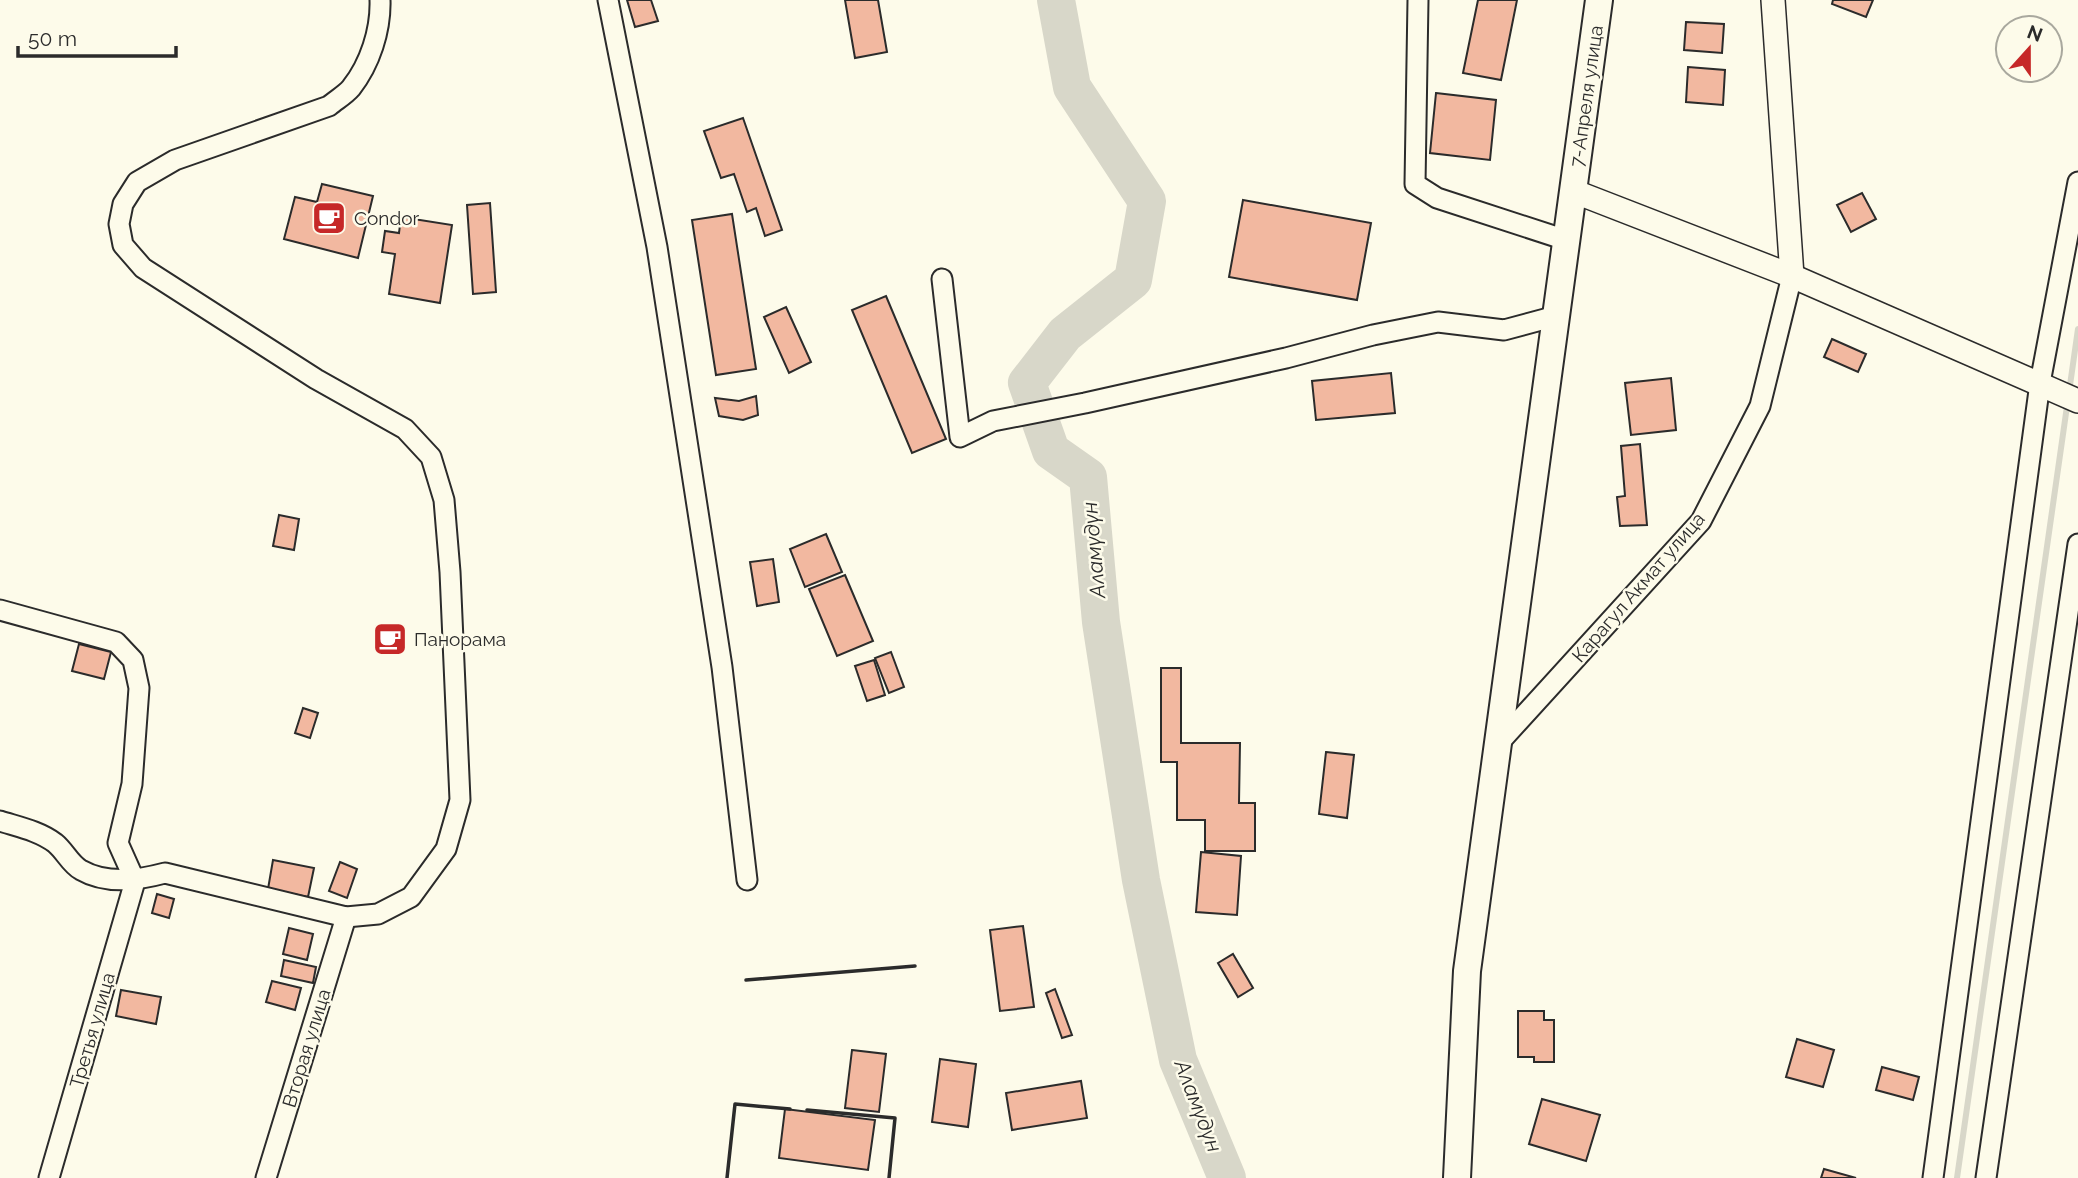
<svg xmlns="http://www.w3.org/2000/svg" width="2078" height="1178" font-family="Raleway,sans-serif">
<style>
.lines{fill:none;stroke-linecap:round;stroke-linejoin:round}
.stream{stroke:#d8d7c9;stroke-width:6}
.river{stroke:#d8d7c9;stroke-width:38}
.building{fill:#f2b8a0;stroke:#2b2b2b;stroke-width:2}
.minor-casing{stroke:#2b2b2b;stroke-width:23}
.tertiary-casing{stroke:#2b2b2b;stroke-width:26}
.secondary-casing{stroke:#2b2b2b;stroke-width:30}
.minor{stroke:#fdfbea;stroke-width:19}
.tertiary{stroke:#fdfbea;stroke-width:23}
.secondary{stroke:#fdfbea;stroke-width:26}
.wall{stroke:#2b2b2b;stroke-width:3.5}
.labels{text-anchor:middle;stroke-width:5;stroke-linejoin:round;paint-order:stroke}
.street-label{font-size:19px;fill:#2b2b2b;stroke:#fdfbea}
.poi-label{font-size:19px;fill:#2b2b2b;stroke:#fdfbea;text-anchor:start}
.water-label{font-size:21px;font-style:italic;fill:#2b2b2b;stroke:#fdfbea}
</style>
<rect width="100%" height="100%" fill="#fdfbea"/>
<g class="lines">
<!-- stream -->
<polyline class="stream" points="1957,1178 2078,329"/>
<!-- river -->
<polyline class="river" points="1056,0 1072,87 1147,201 1133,280 1065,334 1027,383 1051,451 1088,477 1101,622 1141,880 1178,1060 1227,1178"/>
</g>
<!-- building -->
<g class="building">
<polygon points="627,0 651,0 658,21 635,27"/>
<polygon points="845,0 878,0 887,52 855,58"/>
<polygon points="1478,0 1517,0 1501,80 1463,73"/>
<polygon points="1833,0 1873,0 1866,17 1832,4"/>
<polygon points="1686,22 1724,24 1722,53 1684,50"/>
<polygon points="1688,67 1725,70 1723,105 1686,102"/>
<polygon points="1436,93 1496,100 1490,160 1430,153"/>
<polygon points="743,118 782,230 765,236 756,208 747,212 734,174 721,178 704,131"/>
<polygon points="322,184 373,196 358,258 284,239 295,197 317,202"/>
<polygon points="1862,193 1876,219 1851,232 1837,205"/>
<polygon points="1243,200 1371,223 1357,300 1229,277"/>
<polygon points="490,203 496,292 473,294 467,205"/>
<polygon points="732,214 756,369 716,375 692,220"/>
<polygon points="401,217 452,225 440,303 389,294 395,254 382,252 385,231 399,233"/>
<polygon points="886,296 946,439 912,453 852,310"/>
<polygon points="786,307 811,362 789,373 764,317"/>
<polygon points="1832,339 1866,354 1858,372 1824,357"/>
<polygon points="1391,373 1395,413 1316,420 1312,381"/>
<polygon points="1671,378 1676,430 1631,435 1625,383"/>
<polygon points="756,396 758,415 743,420 719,416 715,398 739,401"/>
<polygon points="1640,444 1647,525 1620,526 1617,497 1625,496 1621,446"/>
<polygon points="279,515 299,519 294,550 273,546"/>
<polygon points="826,534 842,572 805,587 790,549"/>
<polygon points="773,559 779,602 757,606 750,562"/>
<polygon points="845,575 873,641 837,656 809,589"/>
<polygon points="79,644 111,652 104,679 72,671"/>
<polygon points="891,652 904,687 889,693 875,658"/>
<polygon points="874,660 885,695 867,701 855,666"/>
<polygon points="1161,668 1181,668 1181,743 1240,743 1239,803 1255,803 1255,851 1205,851 1205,820 1177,820 1177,762 1161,762"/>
<polygon points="303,708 318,713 310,738 295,733"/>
<polygon points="1326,752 1354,755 1347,818 1319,814"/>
<polygon points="1201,852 1241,856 1237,915 1196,912"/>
<polygon points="273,860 314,868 308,897 268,889"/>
<polygon points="340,862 357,869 347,898 329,891"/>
<polygon points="157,894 174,899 169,918 152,913"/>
<polygon points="1023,926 1034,1007 1000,1011 990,930"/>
<polygon points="289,928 313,934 307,960 283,954"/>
<polygon points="1233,954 1253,988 1238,997 1218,963"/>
<polygon points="284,960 316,967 313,983 281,976"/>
<polygon points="272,981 301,988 295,1010 266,1002"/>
<polygon points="1055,989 1072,1035 1062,1038 1046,993"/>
<polygon points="121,990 161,997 156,1024 116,1016"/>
<polygon points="1518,1011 1544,1011 1544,1020 1554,1020 1554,1062 1534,1062 1534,1057 1518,1057"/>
<polygon points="1797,1039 1834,1050 1823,1087 1786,1077"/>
<polygon points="852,1050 886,1054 879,1112 845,1108"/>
<polygon points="940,1059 976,1064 968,1127 932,1122"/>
<polygon points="1882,1067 1919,1077 1913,1100 1876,1090"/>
<polygon points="1081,1081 1087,1118 1012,1130 1006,1093"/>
<polygon points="1542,1099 1600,1115 1586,1161 1529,1144"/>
<polygon points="785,1109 875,1120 868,1170 779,1158"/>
<polygon points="1824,1169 1856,1178 1821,1178"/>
</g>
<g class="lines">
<!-- minor casing -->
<g class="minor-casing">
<g id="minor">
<polyline points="608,0 657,247 722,667 747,880"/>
<polyline points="1418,0 1415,184 1437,198 1566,240"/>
<polyline points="942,279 960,437 993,421 1085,403 1286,358 1373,335 1438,322 1504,330 1556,316"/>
<polyline points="0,610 116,642 133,660 139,688 132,784 118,843 135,881"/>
<polyline points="1497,745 1701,521 1760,406 1792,276"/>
<path d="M0,821C19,827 39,831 55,843C65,851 70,864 81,870C107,885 139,880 165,873L346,917L378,914L411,897L446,849L460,800L450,572L444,500L431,457L405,429L316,379L143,268L123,245L119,224L123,204L137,182L175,160L329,106C336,100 345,95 351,88C370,64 381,30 380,0"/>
<polyline points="49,1178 135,881"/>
<polyline points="266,1178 346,917"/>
<polyline points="1933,1178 2040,383 2078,182"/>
<polyline points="1986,1178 2078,544"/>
</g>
</g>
<!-- tertiary casing -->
<g class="tertiary-casing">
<g id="tertiary">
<polyline points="1773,0 1792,276"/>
<polyline points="1573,191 1792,276 2078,401"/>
</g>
</g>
<!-- secondary casing -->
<g class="secondary-casing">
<polyline id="secondary" points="1457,1178 1467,971 1599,0"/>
</g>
<!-- minor -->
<use href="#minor" class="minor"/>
<!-- tertiary -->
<use href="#tertiary" class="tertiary"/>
<!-- secondary -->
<use href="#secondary" class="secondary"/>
<!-- wall -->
<g class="wall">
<polyline points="746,980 915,966"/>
<polyline points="807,1110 895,1118 889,1178"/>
<polyline points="727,1178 735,1104 790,1109"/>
</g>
</g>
<!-- icons -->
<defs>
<g id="cafe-square" transform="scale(1.75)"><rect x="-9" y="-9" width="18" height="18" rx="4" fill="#c62828" stroke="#fdfbea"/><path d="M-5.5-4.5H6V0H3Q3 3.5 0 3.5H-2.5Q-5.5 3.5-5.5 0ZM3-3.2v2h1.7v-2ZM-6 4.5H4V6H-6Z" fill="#fff"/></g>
</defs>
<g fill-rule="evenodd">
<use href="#cafe-square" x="329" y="218"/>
<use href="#cafe-square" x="390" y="639"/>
</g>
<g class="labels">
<!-- street labels -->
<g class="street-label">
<text transform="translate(1586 96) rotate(-82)" y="7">7-Апреля улица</text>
<text transform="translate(1638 587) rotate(-49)" y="7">Карагул Акмат улица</text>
<text transform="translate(92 1030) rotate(-74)" y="7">Третья улица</text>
<text transform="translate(306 1048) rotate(-73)" y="7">Вторая улица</text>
</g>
<!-- poi labels -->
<g class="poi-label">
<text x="354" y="225">Condor</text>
<text x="414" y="646">Панорама</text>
</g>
<!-- water labels -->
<g class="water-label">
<text transform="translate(1094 550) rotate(-95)" y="7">Аламүдүн</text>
<text transform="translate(1198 1106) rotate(69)" y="7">Аламүдүн</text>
</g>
</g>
<!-- north arrow -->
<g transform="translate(2029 49) rotate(21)"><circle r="33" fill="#fdfbea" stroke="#a9a89e" stroke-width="2"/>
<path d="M0-5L12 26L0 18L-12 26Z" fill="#c62828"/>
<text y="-10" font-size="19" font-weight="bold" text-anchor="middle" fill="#2b2b2b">N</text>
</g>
<!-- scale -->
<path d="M18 46v10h158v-10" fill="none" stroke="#2b2b2b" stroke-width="3.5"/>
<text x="28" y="46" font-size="21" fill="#2b2b2b" stroke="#fdfbea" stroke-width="5" paint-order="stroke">50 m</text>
</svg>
